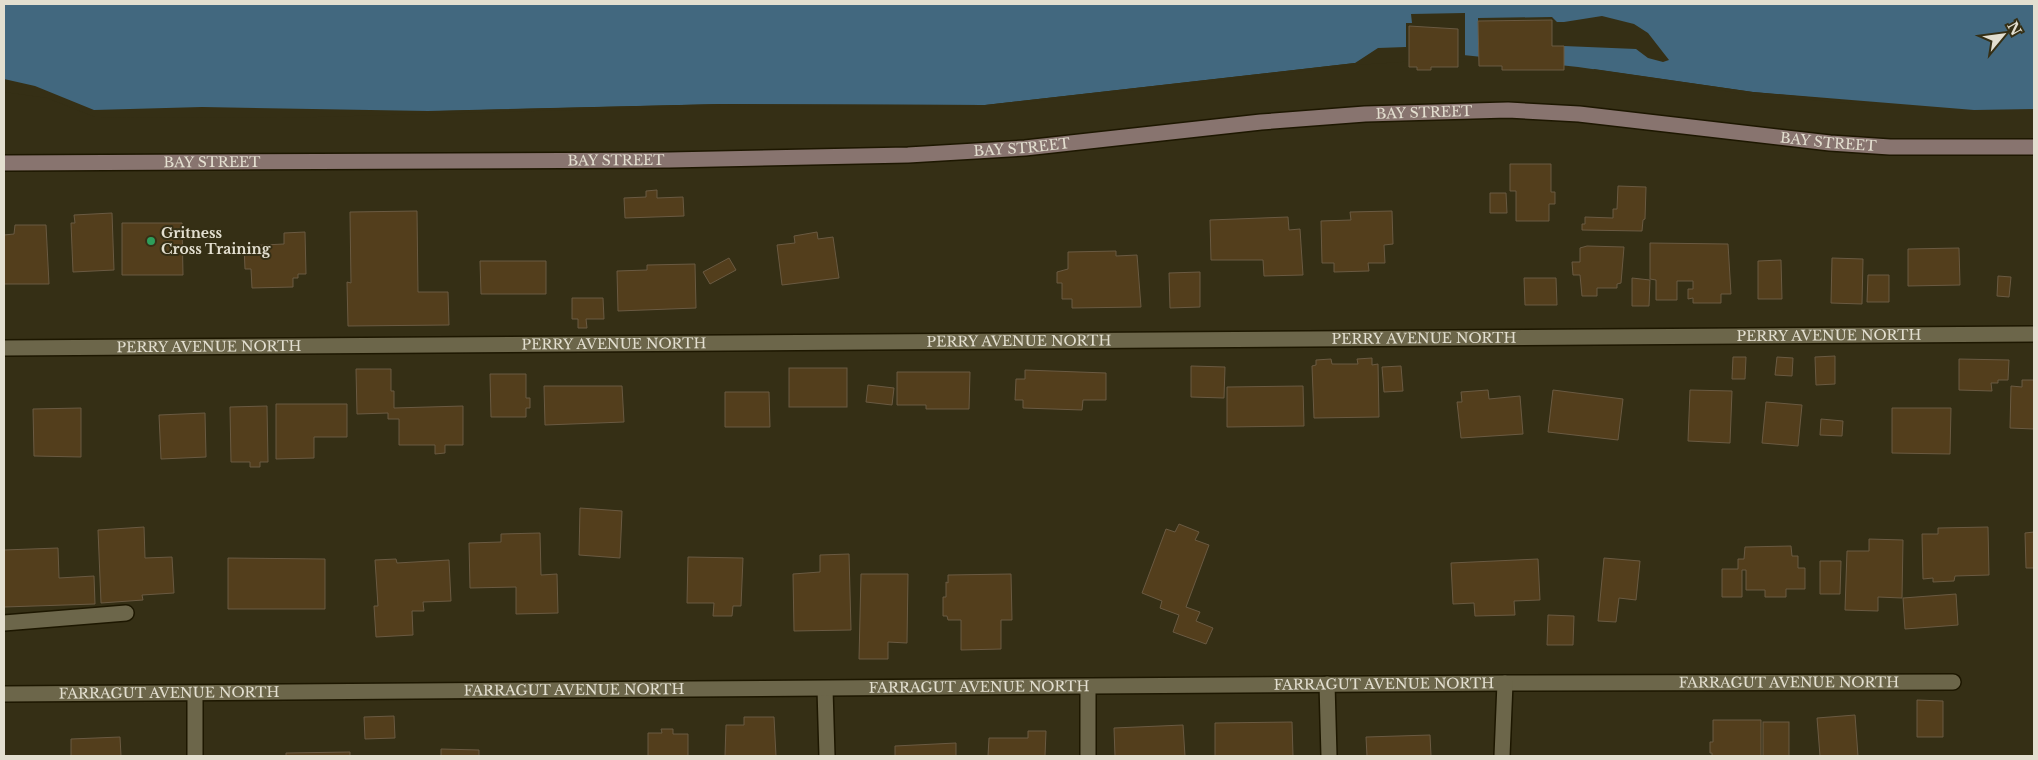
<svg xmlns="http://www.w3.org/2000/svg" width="2038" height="760" font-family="'Libre Baskerville',serif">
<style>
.water{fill:#42687f}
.pier{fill:#352f15}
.building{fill:#533e1c;stroke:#6a5a42}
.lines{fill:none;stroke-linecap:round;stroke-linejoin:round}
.lane-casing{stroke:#1d1700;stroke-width:18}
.street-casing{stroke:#1d1700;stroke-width:18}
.secondary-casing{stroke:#1d1700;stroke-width:18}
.lane{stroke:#6c664a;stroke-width:15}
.street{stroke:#6c664a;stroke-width:15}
.secondary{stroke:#88746f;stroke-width:15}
.leisure-dot{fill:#2e9e5b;stroke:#352f15;stroke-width:2}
.labels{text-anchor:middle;stroke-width:4;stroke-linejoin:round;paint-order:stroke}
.street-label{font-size:14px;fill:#e3dfd0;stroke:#352f15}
.poi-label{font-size:14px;font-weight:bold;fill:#e3dfd0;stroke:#352f15;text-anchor:start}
</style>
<rect width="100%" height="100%" fill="#352f15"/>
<!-- water -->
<polygon class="water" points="4,4 2034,4 2034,109 1974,110 1753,92 1578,67 1463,55 1355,63 985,105 722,104 281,115 95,114 47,95 4,90"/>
<!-- pier -->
<g class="pier">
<polygon points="1465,13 1465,58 1355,65 985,107 722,106 281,118 95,117 47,98 4,92 4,79 35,86 94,110 202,107 428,111 722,104 985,105 1355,63 1378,48 1406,47 1406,23 1412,23 1411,14"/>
<polygon points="1602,16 1634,24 1648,33 1669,60 1663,62 1648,58 1636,49 1564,46 1564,68 1479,59 1478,18 1552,17 1557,22 1564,22"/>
<polygon points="1594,69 1753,92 1872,103 1873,105 1752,95 1592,71"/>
</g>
<!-- building -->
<g class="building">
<polygon points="1552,20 1552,46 1564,46 1564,70 1502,70 1502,66 1479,66 1478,21"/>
<polygon points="1409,26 1458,29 1458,67 1431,67 1431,70 1417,70 1417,67 1409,67"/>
<polygon points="1510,164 1551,164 1551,192 1555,192 1555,204 1549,204 1549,221 1516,221 1516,191 1510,191"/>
<polygon points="1618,186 1646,187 1645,219 1643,220 1642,231 1582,230 1582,224 1585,224 1585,217 1613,218 1613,209 1617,209"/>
<polygon points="657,190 657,198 683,197 684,216 625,218 624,198 646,197 646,191"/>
<polygon points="1490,193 1506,193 1507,213 1490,213"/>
<polygon points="417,211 418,292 448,292 449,325 348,326 347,282 351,283 350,212"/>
<polygon points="1392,211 1393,244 1384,245 1385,263 1368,263 1369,271 1334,272 1334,263 1322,263 1321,221 1351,220 1350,212"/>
<polygon points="112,213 114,270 73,272 71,223 75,223 74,215"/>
<polygon points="1288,217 1289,230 1300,229 1303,275 1264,276 1263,260 1211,260 1210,220"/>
<polygon points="122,223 182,223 183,275 122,275"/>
<polygon points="15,225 46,225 49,284 4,284 4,235 14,234"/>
<polygon points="305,232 306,274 298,274 298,278 293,278 293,287 252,288 251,269 245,269 244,246 284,244 284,233"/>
<polygon points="817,232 818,239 833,237 839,278 782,285 777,245 795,243 794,236"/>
<polygon points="1650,243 1728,244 1731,294 1721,294 1721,303 1693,303 1693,298 1688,299 1688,289 1693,289 1693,281 1677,281 1677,300 1656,300 1656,280 1650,279"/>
<polygon points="1587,246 1624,247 1621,283 1617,284 1617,288 1597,288 1597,296 1582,296 1580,275 1573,275 1572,262 1580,262 1580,248"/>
<polygon points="1959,248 1960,285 1908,286 1908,249"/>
<polygon points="1116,251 1116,256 1137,255 1141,307 1072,308 1072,299 1062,299 1062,283 1057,283 1057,272 1068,269 1068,252"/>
<polygon points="729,258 736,270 710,284 703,272"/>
<polygon points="1832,258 1863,259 1862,304 1831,303"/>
<polygon points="1781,260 1782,299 1758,299 1758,261"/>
<polygon points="480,261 546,261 546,294 481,294"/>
<polygon points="695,264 696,308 618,311 617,271 647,270 647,265"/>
<polygon points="1200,272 1200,307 1170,308 1169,273"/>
<polygon points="1868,275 1889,275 1889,302 1867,302"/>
<polygon points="1998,276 2011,277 2009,297 1997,296"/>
<polygon points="1524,278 1556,278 1557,305 1525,305"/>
<polygon points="1632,278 1650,280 1649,306 1632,306"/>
<polygon points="572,298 603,298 604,319 586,319 587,328 578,328 578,319 572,319"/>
<polygon points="1835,356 1835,384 1816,385 1815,357"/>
<polygon points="1733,357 1746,357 1745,379 1732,379"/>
<polygon points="1777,357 1793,358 1792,376 1775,375"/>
<polygon points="1372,358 1372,365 1378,364 1379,417 1314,418 1312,366 1316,365 1316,360 1331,359 1332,364 1358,364 1357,359"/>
<polygon points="1959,359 2009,360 2008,380 1998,380 1998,383 1991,383 1992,391 1959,390"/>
<polygon points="1191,366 1225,367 1224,398 1191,397"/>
<polygon points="1401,366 1403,391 1384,392 1382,367"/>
<rect x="789" y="368" width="58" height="39"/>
<polygon points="356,369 391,369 391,391 394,391 394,408 463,406 463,445 445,445 445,453 435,454 435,445 399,445 399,419 388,419 388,413 357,414"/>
<polygon points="1025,370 1106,373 1106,400 1083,400 1082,410 1023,408 1023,400 1015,400 1016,379 1025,379"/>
<polygon points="897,372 970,372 969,409 926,409 926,405 897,405"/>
<polygon points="490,374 526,374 526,398 530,398 530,408 526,408 526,417 491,417"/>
<polygon points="2022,380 2034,380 2034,429 2010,428 2011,386 2022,387"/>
<polygon points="868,385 894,388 892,405 866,402"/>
<polygon points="544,386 622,386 624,422 545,425"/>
<polygon points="1303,386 1304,426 1227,427 1227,387"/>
<polygon points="1488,390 1489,399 1520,396 1523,434 1461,438 1457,402 1462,402 1461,392"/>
<polygon points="1553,390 1623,399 1618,440 1548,432"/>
<polygon points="1690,390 1732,391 1730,443 1688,441"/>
<polygon points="725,392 769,392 770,427 725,427"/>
<polygon points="1766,402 1802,405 1798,446 1762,443"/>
<polygon points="276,404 347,404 347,437 314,437 314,458 276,459"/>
<polygon points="267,406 268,462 260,462 260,467 250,467 250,462 231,462 230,407"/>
<polygon points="81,408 81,457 34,456 33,409"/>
<polygon points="1892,408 1951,408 1950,454 1892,453"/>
<polygon points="205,413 206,457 161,459 159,415"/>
<polygon points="1821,419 1843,421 1842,436 1820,435"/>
<polygon points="580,508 622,511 620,558 579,555"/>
<polygon points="1179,524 1199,532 1195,540 1209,545 1186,607 1200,612 1196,621 1213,628 1206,644 1173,632 1179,615 1160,608 1162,601 1142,593 1166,529 1175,532"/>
<polygon points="144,527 145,558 172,557 174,593 142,595 143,600 101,603 98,530"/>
<polygon points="1988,527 1989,575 1955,576 1954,581 1933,582 1933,578 1923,579 1922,534 1938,534 1938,528"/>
<polygon points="2034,532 2034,568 2026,568 2025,533"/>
<polygon points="540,533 541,575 557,574 558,613 516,614 516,587 470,588 469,543 501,542 501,534"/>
<polygon points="1869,539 1903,540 1902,598 1878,597 1878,611 1845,610 1847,551 1869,551"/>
<polygon points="1791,546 1792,556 1798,556 1798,568 1805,568 1805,589 1786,589 1786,597 1765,597 1765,590 1746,590 1746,570 1742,570 1742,597 1722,597 1722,569 1738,569 1738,559 1744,559 1745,547"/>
<polygon points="58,548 59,578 94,576 95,604 4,607 4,550"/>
<polygon points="849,554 851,630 794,631 793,574 820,572 820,555"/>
<polygon points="688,557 743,558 741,606 733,606 732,616 713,616 714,603 687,603"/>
<polygon points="228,558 325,559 325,609 228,609"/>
<polygon points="1604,558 1640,561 1636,600 1619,598 1616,622 1598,621"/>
<polygon points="396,559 397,563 449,560 451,601 423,602 424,611 412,611 413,635 376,637 374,606 378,606 375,560"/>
<polygon points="1538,559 1540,600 1514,601 1515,615 1475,616 1474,603 1453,604 1451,563"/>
<polygon points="1820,561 1841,561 1840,594 1820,594"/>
<polygon points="861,574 908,574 907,643 888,642 888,659 859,659"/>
<polygon points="1011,574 1012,620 1001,620 1001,649 961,650 961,620 948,620 947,616 943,616 943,597 946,597 946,582 948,583 948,575"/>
<polygon points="1956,594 1958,625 1905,629 1903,598"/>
<polygon points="1548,615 1574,616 1573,645 1547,645"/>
<polygon points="1917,700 1943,701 1943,737 1917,737"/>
<polygon points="1855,715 1858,756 1820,756 1817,718"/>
<polygon points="394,716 395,738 365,739 364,717"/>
<polygon points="744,717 774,717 776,756 725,756 726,725 744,725"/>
<polygon points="1713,720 1761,720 1761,756 1712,756 1712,753 1710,753 1710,742 1713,742"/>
<polygon points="1292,722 1293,756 1215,756 1215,723"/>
<rect x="1763" y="722" width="26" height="34"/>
<polygon points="1183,725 1185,756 1115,756 1114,728"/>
<polygon points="661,729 673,729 673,734 688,734 688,756 648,756 648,733 662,733"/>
<polygon points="1028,731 1046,731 1045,756 988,756 989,738 1028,738"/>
<polygon points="1430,735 1431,756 1367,756 1366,737"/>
<polygon points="120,737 121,756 71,756 71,739"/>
<polygon points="956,743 956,756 895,756 895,746"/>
<polygon points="441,749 479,750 479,756 441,756"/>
<polygon points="350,752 350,756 286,756 286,753"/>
</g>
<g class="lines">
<!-- lane casing -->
<g class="lane-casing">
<g id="lane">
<polyline points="4,623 126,613"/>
<polyline points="1327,684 1329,756"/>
<polyline points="1088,756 1088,687"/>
</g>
</g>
<!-- street casing -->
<g class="street-casing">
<g id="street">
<path id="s1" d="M4,348L2034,334"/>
<polyline points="825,689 827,756"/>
<path id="s2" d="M4,694L1505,683L1953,682"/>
<polyline points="195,694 195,756"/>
<polyline points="1502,756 1505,683"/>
</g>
</g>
<!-- secondary casing -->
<g class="secondary-casing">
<g id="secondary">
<path id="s3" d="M4,163L669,160L908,155L1025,148L1261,122L1365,114L1508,110L1579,114L1830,143L1890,147H2034"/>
</g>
</g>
<!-- lane -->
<use href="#lane" class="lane"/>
<!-- street -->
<use href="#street" class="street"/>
<!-- secondary -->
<use href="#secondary" class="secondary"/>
</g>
<!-- markers -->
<circle class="leisure-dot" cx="151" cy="241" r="5"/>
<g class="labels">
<!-- street labels -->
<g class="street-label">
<text dy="5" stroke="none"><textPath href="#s3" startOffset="1422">BAY STREET</textPath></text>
<text dy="5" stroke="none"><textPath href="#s3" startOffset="1828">BAY STREET</textPath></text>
<text dy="5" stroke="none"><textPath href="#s3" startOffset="1018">BAY STREET</textPath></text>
<text dy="5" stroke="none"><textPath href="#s3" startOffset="612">BAY STREET</textPath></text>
<text dy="5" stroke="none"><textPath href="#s3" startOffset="208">BAY STREET</textPath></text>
<text dy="5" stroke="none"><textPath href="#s1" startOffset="1825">PERRY AVENUE NORTH</textPath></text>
<text dy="5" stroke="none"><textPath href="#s1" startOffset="1420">PERRY AVENUE NORTH</textPath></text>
<text dy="5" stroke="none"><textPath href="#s1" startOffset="1015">PERRY AVENUE NORTH</textPath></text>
<text dy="5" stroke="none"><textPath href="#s1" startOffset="610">PERRY AVENUE NORTH</textPath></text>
<text dy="5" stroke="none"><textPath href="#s1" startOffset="205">PERRY AVENUE NORTH</textPath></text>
<text dy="5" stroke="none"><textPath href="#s2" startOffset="1785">FARRAGUT AVENUE NORTH</textPath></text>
<text dy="5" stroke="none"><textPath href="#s2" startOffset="1380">FARRAGUT AVENUE NORTH</textPath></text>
<text dy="5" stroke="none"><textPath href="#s2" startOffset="975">FARRAGUT AVENUE NORTH</textPath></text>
<text dy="5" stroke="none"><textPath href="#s2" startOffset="570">FARRAGUT AVENUE NORTH</textPath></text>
<text dy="5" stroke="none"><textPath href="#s2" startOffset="165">FARRAGUT AVENUE NORTH</textPath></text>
</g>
<!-- poi labels -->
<g class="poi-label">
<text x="161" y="238">Gritness<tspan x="161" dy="16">Cross Training</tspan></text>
</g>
</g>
<!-- border -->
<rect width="2038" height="760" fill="none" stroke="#e3dfd0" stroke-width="10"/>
<!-- north arrow -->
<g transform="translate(2003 35) rotate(61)" stroke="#352f15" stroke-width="4" paint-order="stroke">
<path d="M0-4L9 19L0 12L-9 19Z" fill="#e3dfd0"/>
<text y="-8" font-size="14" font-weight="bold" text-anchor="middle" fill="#e3dfd0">N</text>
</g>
</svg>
